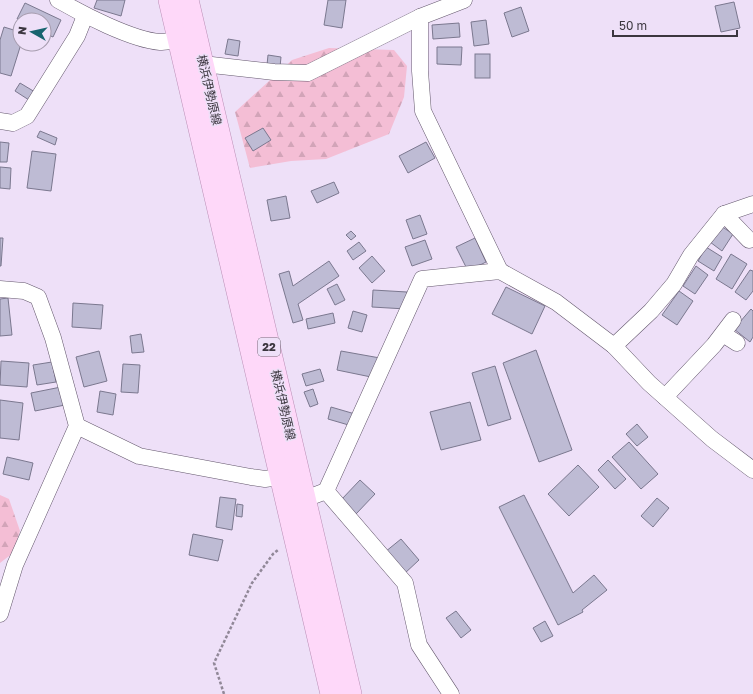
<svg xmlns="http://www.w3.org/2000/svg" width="753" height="694" font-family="'Golos Text','Noto Sans JP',sans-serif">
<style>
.forest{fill:url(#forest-firs)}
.building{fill:#bebbd4;stroke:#7b788f}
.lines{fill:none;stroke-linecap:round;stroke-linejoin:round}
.minor-casing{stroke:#64586d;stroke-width:17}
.major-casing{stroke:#b98eb5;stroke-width:22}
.path{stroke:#918898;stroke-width:2.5;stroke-dasharray:3 2;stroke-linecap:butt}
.minor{stroke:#fff;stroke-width:16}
.major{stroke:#fed8f9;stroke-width:21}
.labels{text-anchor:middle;stroke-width:3;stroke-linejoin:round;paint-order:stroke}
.shield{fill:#eee0f8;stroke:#716976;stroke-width:1}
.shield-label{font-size:11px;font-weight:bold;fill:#3b363f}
.street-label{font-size:12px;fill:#3b363f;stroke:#eee0f8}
</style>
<defs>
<pattern id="forest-firs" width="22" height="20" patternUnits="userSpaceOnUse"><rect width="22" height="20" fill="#f4bed5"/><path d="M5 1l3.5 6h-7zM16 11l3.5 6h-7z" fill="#d2a4b8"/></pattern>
</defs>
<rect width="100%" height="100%" fill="#eee0f8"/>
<!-- forest -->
<g class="forest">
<polygon points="329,48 394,50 407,66 404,97 389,134 326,159 291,161 250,168 235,112 292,60"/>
<polygon points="0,495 9,499 20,531 13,553 0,563"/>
</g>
<!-- building -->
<g class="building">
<polygon points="97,0 125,0 121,16 94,8"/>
<polygon points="328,0 346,0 342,28 324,25"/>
<polygon points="734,2 740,28 721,32 715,6"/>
<polygon points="25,3 61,20 53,37 44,33 44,20 17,19"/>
<polygon points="521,7 529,31 512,37 504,13"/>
<polygon points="486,20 489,44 474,46 471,22"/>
<polygon points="459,23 460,37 433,39 432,25"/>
<polygon points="4,27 20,32 21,44 11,76 0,73 0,40"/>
<polygon points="228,39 240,41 238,56 225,54"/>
<polygon points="437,47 462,47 461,65 437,64"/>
<rect x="475" y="54" width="15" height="24"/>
<polygon points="268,55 281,57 280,67 267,65"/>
<polygon points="20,83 35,92 29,100 15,91"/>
<polygon points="263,128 271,140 253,151 245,138"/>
<polygon points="40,131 57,138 55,145 37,137"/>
<polygon points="0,142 9,143 7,162 0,162"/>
<polygon points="426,142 435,158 408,173 399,156"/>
<polygon points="32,151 56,154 51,191 27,188"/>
<polygon points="0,167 11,168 10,189 0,188"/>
<polygon points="334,182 339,193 317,203 311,191"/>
<polygon points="286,196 290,218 271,221 267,200"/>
<polygon points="420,215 427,234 413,239 406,220"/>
<polygon points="721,226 733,234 722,251 710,242"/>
<polygon points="351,231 356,236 351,240 346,235"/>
<polygon points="0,238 3,238 1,266 0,266"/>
<polygon points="475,238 486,262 468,271 456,247"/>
<polygon points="425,240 432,259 412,266 405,247"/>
<polygon points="359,242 366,251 353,260 347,251"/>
<polygon points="706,247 722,257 714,271 698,261"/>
<polygon points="731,254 747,264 732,289 716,279"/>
<polygon points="372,256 385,271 372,283 359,268"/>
<polygon points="329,261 339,276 298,304 303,320 293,323 279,274 289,271 293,286"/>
<polygon points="696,266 708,275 695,294 683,286"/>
<polygon points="750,270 753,271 753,291 746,300 735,292"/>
<polygon points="337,284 345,300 335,305 327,289"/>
<polygon points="506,287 545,306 532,334 492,314"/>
<polygon points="373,290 407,292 406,309 372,307"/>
<polygon points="679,291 693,301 677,325 662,315"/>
<polygon points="8,298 12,335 0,336 0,299"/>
<polygon points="73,303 103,305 101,329 72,327"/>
<polygon points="751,309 753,311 753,337 750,342 734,329"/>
<polygon points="353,311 367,315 362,332 348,328"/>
<polygon points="333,313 335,323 308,329 306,319"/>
<polygon points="141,334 144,352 132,353 130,336"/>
<polygon points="536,350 572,450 539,462 503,363"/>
<polygon points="99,351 107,381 84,387 76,357"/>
<polygon points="341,351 380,358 376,378 337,370"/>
<polygon points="1,361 29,363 27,387 0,385"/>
<polygon points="52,362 56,382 37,385 33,365"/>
<polygon points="123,364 140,365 138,393 121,392"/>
<polygon points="495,366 511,419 488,426 472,373"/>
<polygon points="320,369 324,381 306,386 302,374"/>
<polygon points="61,387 65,405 35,411 31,393"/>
<polygon points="313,389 318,404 310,407 304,392"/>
<polygon points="100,391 116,394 113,415 97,412"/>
<polygon points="0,400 23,403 19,440 0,438"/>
<polygon points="470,402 481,440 441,450 430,412"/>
<polygon points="331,407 355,414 352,426 328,419"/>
<polygon points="637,424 648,437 637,446 626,434"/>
<polygon points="629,442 658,474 641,489 612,457"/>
<polygon points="7,457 33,463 29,480 3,474"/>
<polygon points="608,460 626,479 615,489 598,470"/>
<polygon points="578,465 599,487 569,516 548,494"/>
<polygon points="360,480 375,494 356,514 341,500"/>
<polygon points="524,495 573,593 594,575 607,590 582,610 583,612 558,625 499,507"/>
<polygon points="220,497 236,499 232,530 216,527"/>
<polygon points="657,498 669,508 653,527 641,516"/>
<polygon points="237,504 243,505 242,517 236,516"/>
<polygon points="193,534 223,540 218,561 189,555"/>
<polygon points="401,539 419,560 404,574 385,552"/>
<polygon points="456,611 471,630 461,638 446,618"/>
<polygon points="545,621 553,636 541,642 533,628"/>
</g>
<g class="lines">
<!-- minor casing -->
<g class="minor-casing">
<g id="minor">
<path d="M58,0C82,14 132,40 160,42C166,42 173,40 179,40"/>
<polyline points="420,17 420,71 423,111 500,271"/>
<polyline points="203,64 274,72 308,73 420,17 464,0"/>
<polyline points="0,121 13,123 27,116 77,36 85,16"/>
<polyline points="724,214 753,204"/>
<polyline points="0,289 24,291 38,297 53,338 77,426 15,565 0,614"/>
<polyline points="723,334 737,343"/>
<polyline points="614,346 651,311 674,284 691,255 724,214 749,240"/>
<polyline points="665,397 714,345 733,320"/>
<polyline points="77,426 139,456 251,477 265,479 279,477"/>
<polyline points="326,491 405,583 419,645 451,694"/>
<polyline points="305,499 326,491 422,279 500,271 556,302 614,346 649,383 712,439 753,470"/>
</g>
</g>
<!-- major casing -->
<g class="major-casing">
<g id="major">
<polyline points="169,0 331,694"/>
<polyline points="188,0 351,694"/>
</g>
</g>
<!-- path -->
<polyline class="path" points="224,694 214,663 252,583 273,554 278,550"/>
<!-- minor -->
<use href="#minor" class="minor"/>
<!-- major -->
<use href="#major" class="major"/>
</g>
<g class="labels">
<!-- shield labels -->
<rect class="shield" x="258" y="338" width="22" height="18" rx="3"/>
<g class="shield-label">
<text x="269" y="351">22</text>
</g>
<!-- street labels -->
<g class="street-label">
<text transform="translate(209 90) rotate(77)" y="4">横浜伊勢原線</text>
<text transform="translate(283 405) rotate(77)" y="4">横浜伊勢原線</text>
</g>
</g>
<!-- north arrow -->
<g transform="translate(32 32) rotate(278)"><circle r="19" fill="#eee0f8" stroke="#a69cae"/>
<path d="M0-3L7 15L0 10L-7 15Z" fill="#18646f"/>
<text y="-6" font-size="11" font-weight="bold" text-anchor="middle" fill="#3b363f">N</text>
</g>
<!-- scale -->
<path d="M613 30v6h124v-6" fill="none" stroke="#3b363f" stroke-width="2"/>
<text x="619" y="30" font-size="12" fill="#3b363f" stroke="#eee0f8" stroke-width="3" paint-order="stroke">50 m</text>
</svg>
